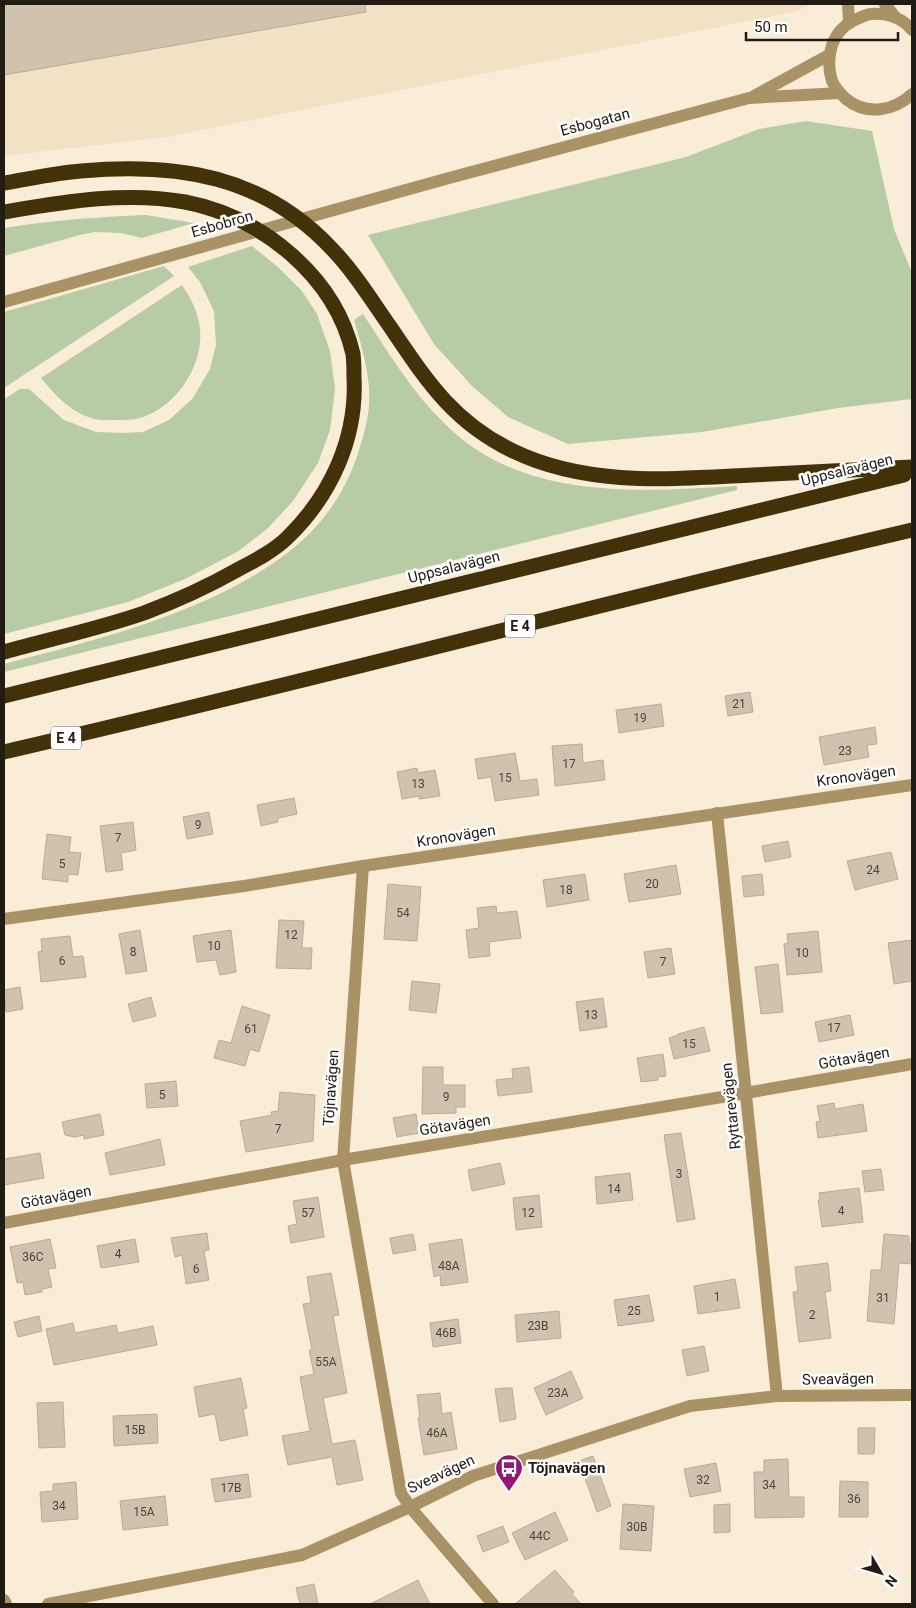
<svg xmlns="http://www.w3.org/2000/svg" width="916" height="1608" font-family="Roboto,sans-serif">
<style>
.built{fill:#f2e1c5}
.green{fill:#b7cba4}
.building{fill:#cfc3ae;stroke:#b8ac97}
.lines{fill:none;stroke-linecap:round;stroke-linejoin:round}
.minor{stroke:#a99265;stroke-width:12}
.tertiary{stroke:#a99265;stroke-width:12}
.motorway{stroke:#433209;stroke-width:15}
.labels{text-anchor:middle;stroke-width:5;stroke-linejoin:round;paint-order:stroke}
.number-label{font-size:12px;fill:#4c463a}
.shield{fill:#fff;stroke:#63605a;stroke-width:1}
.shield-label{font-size:14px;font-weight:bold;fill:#201c14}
.street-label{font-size:15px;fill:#201c14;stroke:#fff}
.poi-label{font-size:15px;font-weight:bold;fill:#201c14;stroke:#fff;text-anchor:start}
</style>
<rect width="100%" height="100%" fill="#faedd8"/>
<!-- built -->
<polygon class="built" points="4,4 813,4 794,12 167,137 4,156"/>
<!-- green -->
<g class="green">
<polygon points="806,121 872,131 894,229 912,273 912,399 838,408 702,432 568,444 508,417 472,386 434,344 368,235 686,157 759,129"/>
<path d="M146,215L194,223L142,238L121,233L95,232L80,235L4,256V228C51,220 98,217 146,215Z"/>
<polygon points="252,246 279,268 302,291 317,314 330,351 335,389 330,430 318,463 293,501 267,529 237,552 185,579 128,602 4,634 4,399 20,389 29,389 64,420 96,432 124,433 143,432 169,420 193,398 210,369 216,345 214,311 200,282 188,267"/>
<polygon points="164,266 174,276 4,388 4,312"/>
<path d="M182,285C190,297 196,308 199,322C207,360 179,405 143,417C135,420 126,420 117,420C109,420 98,421 91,418C69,411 55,395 41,378Z"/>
<path d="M363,314C388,352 412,392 445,424C522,501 637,492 737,486V490L4,672V664C103,638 235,607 310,533C332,511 349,482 358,453C363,438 368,421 369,405C371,376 362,348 354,320Z"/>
</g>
<!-- building -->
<g class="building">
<polygon points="4,4 365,4 366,12 4,75"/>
<polygon points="750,692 753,712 728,716 725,696"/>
<polygon points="661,704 664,726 619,733 616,710"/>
<polygon points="875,727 877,744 867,745 869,757 824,765 819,737"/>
<polygon points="582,744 583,763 603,760 605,780 555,786 552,746"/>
<polygon points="515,753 520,781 537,779 539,795 495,801 491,777 478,779 475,759"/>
<polygon points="417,768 418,773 435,770 440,796 419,799 419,796 402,799 397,772"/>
<polygon points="294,798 297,814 278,818 278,822 261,826 257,805"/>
<polygon points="209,812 213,834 187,839 183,817"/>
<polygon points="133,822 136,850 121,853 123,870 106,872 100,826"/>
<polygon points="47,834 71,837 69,852 81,853 78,875 68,874 68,882 42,879"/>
<polygon points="788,841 791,857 765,862 762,846"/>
<polygon points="891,852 898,879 855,890 847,861"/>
<polygon points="676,865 681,894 629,902 624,874"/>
<polygon points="585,874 589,900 547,907 543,880"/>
<polygon points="762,874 764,895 744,897 742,876"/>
<polygon points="388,884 421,887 417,941 384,939"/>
<polygon points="496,906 497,913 517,911 521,938 489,942 490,956 469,958 466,930 479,928 477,908"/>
<polygon points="279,920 304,921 302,948 312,948 311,969 276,968"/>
<polygon points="140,930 147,971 126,974 119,934"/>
<polygon points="231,930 236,972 220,975 216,960 197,962 193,936"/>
<polygon points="818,931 822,972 787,975 784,944 788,943 787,934"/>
<polygon points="70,936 73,957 83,956 86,977 41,982 38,952 42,951 41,939"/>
<polygon points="912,940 912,981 894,984 888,943"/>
<polygon points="671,948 675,974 648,978 644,952"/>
<polygon points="778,964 783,1012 761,1014 755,967"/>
<polygon points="412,981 440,984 436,1013 409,1010"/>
<polygon points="20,987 23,1009 6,1012 4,990"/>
<polygon points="151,997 156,1016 133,1022 128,1004"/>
<polygon points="603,998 607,1027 580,1031 576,1002"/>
<polygon points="242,1006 270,1015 259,1052 250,1049 245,1066 214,1058 219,1040 231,1043"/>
<polygon points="850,1015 854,1035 819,1042 815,1022"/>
<polygon points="704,1027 710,1051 674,1059 669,1038 678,1035 678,1034"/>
<polygon points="663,1054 666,1076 658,1077 658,1080 641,1082 637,1058"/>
<polygon points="423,1067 443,1067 443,1085 465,1085 465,1107 456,1107 456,1113 422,1114"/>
<polygon points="529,1067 532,1092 498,1096 496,1080 513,1078 512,1069"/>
<polygon points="176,1081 178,1106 147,1108 145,1084"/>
<polygon points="280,1092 315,1095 313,1141 246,1152 240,1121 272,1115 271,1112 278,1111"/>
<polygon points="834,1103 835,1109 863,1104 867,1131 818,1138 816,1122 820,1121 817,1106"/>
<polygon points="100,1114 104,1135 84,1139 84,1135 74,1137 65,1135 62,1122"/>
<polygon points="416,1114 419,1133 397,1137 393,1118"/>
<polygon points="681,1133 695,1219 677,1222 664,1135"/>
<polygon points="160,1139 165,1165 110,1175 105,1153"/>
<polygon points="40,1153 44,1178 4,1185 4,1159"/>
<polygon points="500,1163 505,1184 472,1191 468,1170"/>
<polygon points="881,1169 884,1190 865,1192 862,1171"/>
<polygon points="630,1173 633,1200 597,1204 595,1177"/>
<polygon points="859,1188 863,1222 822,1227 818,1200 820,1200 819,1193"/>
<polygon points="539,1195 542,1227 516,1230 513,1198"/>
<polygon points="318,1197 324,1237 291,1243 288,1226 297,1224 293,1201"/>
<polygon points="207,1233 209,1250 204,1251 209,1280 186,1284 182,1255 175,1257 171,1238"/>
<polygon points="413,1234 416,1250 393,1254 390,1238"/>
<polygon points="884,1234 909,1236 909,1243 912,1243 912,1264 899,1263 894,1324 867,1321 871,1270 881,1270"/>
<polygon points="50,1239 56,1268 48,1269 52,1287 42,1289 42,1292 25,1295 23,1282 17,1283 10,1247"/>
<polygon points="135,1239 139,1262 101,1268 97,1246"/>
<polygon points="462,1239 468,1282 441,1286 440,1275 434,1277 429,1244"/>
<polygon points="828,1263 831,1291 825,1292 831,1338 799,1342 793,1292 798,1291 795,1267"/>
<polygon points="331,1273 339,1315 333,1316 347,1393 323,1398 332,1444 355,1440 363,1480 337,1485 332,1457 288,1465 282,1436 310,1431 300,1377 314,1374 309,1350 312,1350 303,1304 311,1303 307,1277"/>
<polygon points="735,1279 740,1308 698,1314 694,1286"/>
<polygon points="649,1295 654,1321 618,1326 614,1300"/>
<polygon points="559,1311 561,1338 517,1342 515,1315"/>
<polygon points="39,1316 42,1331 18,1337 14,1322"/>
<polygon points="458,1319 461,1343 433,1347 430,1323"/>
<polygon points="73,1323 75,1333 116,1325 118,1333 153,1326 157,1345 54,1365 46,1329"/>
<polygon points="704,1346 709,1371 687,1376 682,1350"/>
<polygon points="571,1371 583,1398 546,1415 534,1388"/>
<polygon points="241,1378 247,1408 243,1409 248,1435 220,1441 215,1414 199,1417 194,1387"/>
<polygon points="505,1388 512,1388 516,1419 500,1422 495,1389"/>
<polygon points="440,1393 442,1414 451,1412 457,1449 424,1455 418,1418 420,1417 417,1395"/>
<polygon points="63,1402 65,1447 39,1448 37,1403"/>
<polygon points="157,1414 158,1443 114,1446 113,1416"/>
<polygon points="858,1428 875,1428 874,1454 858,1454"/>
<polygon points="593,1456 611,1506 597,1512 579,1461"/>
<polygon points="788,1459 789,1497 804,1497 804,1517 755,1518 754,1472 764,1472 764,1460"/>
<polygon points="716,1463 721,1491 690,1497 684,1469"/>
<polygon points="248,1474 251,1497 215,1502 211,1479"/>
<polygon points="840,1481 868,1482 868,1517 839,1517"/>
<polygon points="76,1482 78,1519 42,1522 40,1492 53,1491 53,1484"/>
<polygon points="165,1496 168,1525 123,1530 120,1501"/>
<polygon points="623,1504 654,1506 651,1551 620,1549"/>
<polygon points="730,1504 730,1532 714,1533 714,1505"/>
<polygon points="555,1512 568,1540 525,1560 512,1533"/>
<polygon points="503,1526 509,1542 483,1552 477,1536"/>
<polygon points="555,1570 574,1592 572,1594 581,1604 515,1604"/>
<polygon points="418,1580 430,1604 370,1604"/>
<polygon points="314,1584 318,1604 300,1604 296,1588"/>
</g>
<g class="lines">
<!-- minor -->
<g class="minor">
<polyline points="848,4 849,23"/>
<polyline points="885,4 895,17"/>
<polyline points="717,813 777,1396"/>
<polyline points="363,866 343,1160 401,1493 410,1507 493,1604"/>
<polyline points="4,919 244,886 363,866 912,785"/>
<polyline points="4,1223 343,1160 746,1093 912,1064"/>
<polyline points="4,1600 6,1604"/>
<polyline points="48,1604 302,1555 410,1507 473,1476 690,1406 777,1396 912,1395"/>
</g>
<!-- tertiary -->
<g class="tertiary">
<path d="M912,30C902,18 887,13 871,14C864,15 859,18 853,21C831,32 825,58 832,81C835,88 841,94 846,99C867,116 894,111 912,94"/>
<polyline points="754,96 829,55"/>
<polyline points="4,302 449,178 749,98 840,93"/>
</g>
<!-- motorway -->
<g class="motorway">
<path d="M4,183C29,179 55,173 81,171C177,162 264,176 332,249C355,273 372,301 391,328C427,381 453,422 513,451C588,487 671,479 752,475C805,472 859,470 912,467"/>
<path d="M4,212C64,202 125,191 185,202C262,217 335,276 353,354C354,362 354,370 354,378C357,438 331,495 288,537C274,551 254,561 237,570C207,587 176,601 144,613C98,629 50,639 4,652"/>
<polyline points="4,696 904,475"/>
<path d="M4,752C308,682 609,601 912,530"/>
</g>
</g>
<!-- icons -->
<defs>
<g id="bus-pin" transform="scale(1.4375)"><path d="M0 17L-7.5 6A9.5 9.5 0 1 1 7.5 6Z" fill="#901877" stroke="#fff"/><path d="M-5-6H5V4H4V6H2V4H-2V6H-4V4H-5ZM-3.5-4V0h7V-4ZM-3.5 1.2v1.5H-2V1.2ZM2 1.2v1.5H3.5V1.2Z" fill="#fff"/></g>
</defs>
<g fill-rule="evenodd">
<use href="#bus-pin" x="509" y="1468"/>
</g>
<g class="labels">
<!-- number labels -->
<g class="number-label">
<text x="739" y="708">21</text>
<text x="640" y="722">19</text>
<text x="845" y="755">23</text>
<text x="569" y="768">17</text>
<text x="505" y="782">15</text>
<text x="418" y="788">13</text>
<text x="198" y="829">9</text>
<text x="118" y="842">7</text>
<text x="62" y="868">5</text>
<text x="873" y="874">24</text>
<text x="652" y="888">20</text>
<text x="566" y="894">18</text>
<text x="403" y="917">54</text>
<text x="291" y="939">12</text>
<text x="214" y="950">10</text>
<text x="133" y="956">8</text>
<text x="802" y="957">10</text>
<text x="62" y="965">6</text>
<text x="663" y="966">7</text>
<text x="591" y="1019">13</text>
<text x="834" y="1032">17</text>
<text x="251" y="1033">61</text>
<text x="689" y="1048">15</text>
<text x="162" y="1099">5</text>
<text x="446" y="1101">9</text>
<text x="278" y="1133">7</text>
<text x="679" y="1178">3</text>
<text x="614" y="1193">14</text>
<text x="841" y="1215">4</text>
<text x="308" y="1217">57</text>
<text x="528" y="1217">12</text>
<text x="118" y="1258">4</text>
<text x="33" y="1261">36C</text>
<text x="449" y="1270">48A</text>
<text x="196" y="1273">6</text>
<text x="717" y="1301">1</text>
<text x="883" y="1302">31</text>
<text x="634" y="1315">25</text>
<text x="812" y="1319">2</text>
<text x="538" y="1330">23B</text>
<text x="446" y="1337">46B</text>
<text x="326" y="1366">55A</text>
<text x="558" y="1397">23A</text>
<text x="135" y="1434">15B</text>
<text x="437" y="1437">46A</text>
<text x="703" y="1484">32</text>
<text x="769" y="1489">34</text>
<text x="231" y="1492">17B</text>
<text x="854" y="1503">36</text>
<text x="59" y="1510">34</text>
<text x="144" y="1516">15A</text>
<text x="637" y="1531">30B</text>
<text x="540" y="1540">44C</text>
</g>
<!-- shield labels -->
<g class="shield">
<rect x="505" y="614.5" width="30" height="23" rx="4"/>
<rect x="51" y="726.5" width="30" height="23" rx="4"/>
</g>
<g class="shield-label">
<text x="520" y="631">E 4</text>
<text x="66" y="743">E 4</text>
</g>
<!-- street labels -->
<g class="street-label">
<text transform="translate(595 122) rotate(-15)" y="5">Esbogatan</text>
<text transform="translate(222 224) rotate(-16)" y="5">Esbobron</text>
<text transform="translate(847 470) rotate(-14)" y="5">Uppsalavägen</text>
<text transform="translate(454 567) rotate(-14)" y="5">Uppsalavägen</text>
<text transform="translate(856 776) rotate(-8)" y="5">Kronovägen</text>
<text transform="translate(456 836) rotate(-9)" y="5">Kronovägen</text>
<text transform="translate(854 1058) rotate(-10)" y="5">Götavägen</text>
<text transform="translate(331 1088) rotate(-86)" y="5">Töjnavägen</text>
<text transform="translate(731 1106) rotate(-96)" y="5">Ryttarevägen</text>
<text transform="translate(455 1125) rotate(-9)" y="5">Götavägen</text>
<text transform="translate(56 1197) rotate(-11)" y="5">Götavägen</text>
<text transform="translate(838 1379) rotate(-1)" y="5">Sveavägen</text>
<text transform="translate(441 1474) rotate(-25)" y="5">Sveavägen</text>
</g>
<!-- poi labels -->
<g class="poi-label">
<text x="528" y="1473">Töjnavägen</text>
</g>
</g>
<!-- border -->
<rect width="916" height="1608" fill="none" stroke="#201c14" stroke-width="10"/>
<!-- north arrow -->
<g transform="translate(881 1573) rotate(128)" stroke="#ffffff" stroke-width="4" paint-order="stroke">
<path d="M0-4L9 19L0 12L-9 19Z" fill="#201c14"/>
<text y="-8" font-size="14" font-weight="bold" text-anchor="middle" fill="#201c14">N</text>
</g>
<!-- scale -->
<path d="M746 32v8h152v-8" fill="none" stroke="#201c14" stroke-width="2.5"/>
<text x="754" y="32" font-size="15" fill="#201c14" stroke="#ffffff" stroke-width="4" paint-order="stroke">50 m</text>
</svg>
